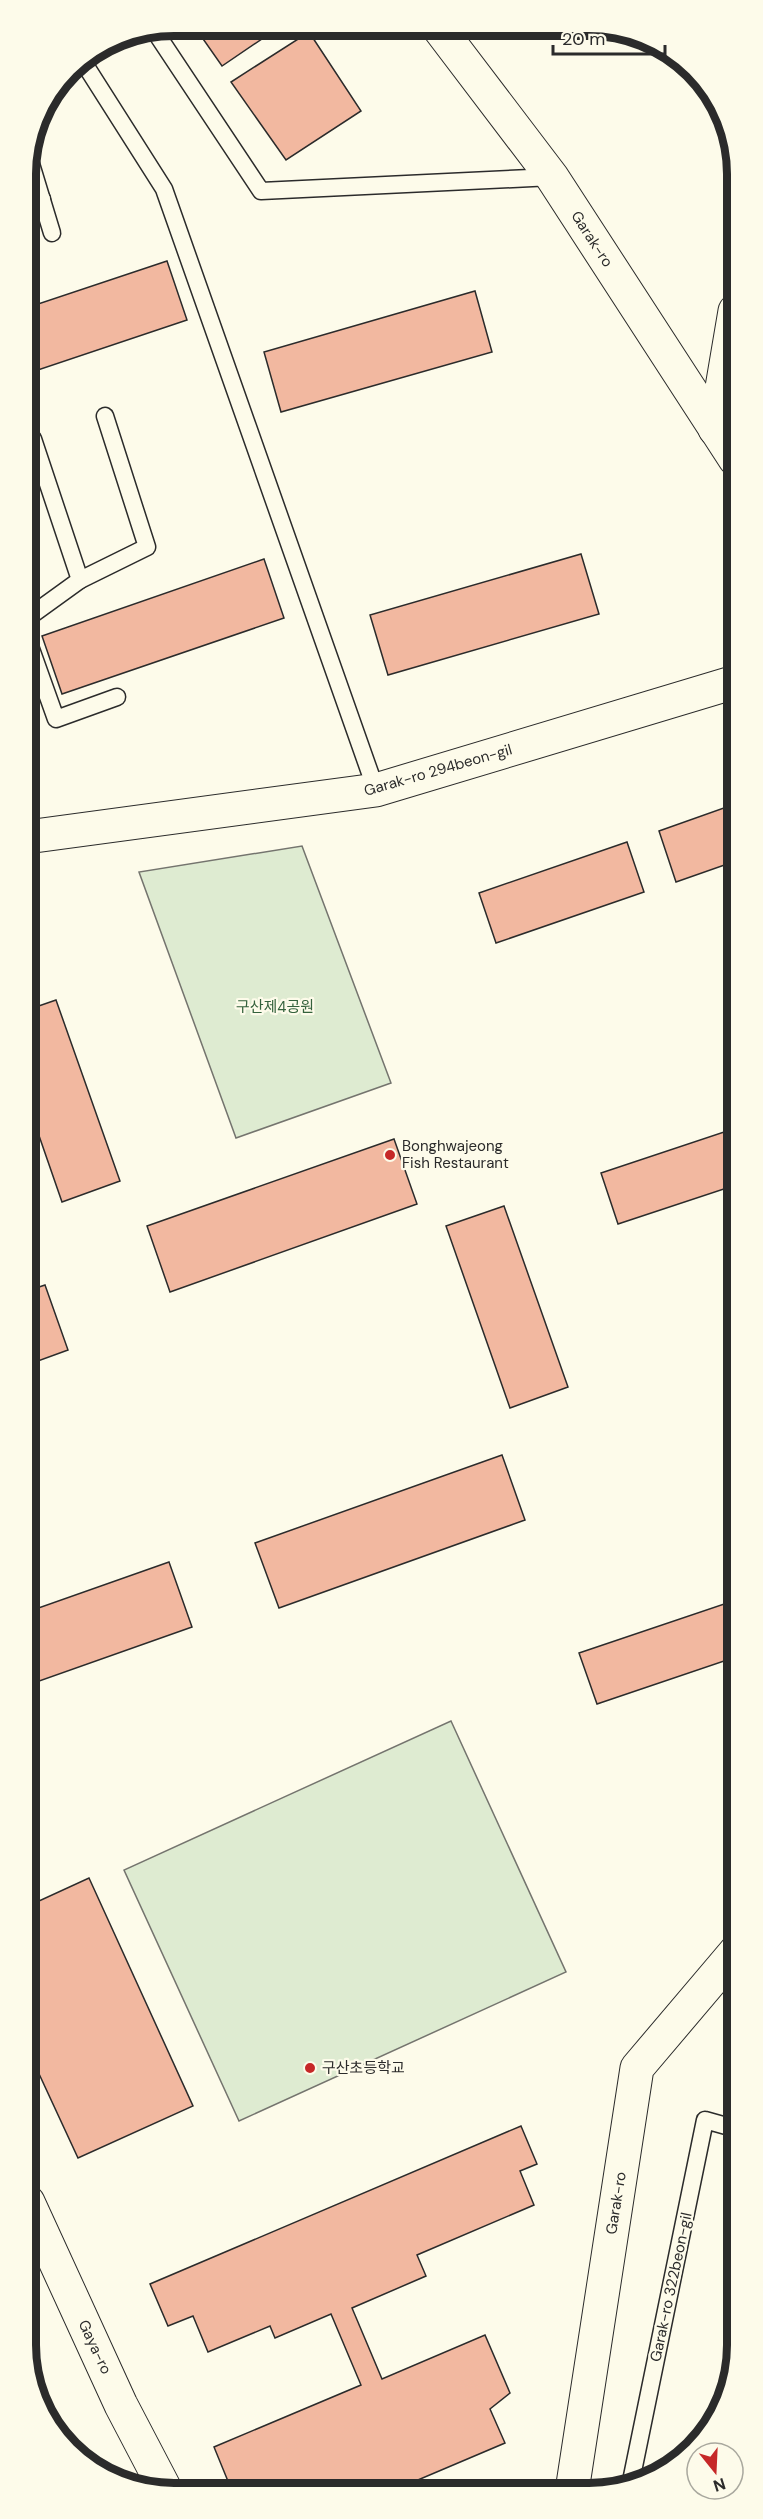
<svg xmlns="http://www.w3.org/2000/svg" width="763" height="2519" font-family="'DM Sans','Noto Sans KR',sans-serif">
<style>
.green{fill:#deebd1;stroke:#74746e;stroke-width:1.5}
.building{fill:#f2b8a0;stroke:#2b2b2b;stroke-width:1.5}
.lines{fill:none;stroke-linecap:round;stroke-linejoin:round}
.lane-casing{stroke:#2b2b2b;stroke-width:19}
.street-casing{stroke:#2b2b2b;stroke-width:35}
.secondary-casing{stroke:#2b2b2b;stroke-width:35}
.lane{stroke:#fdfbea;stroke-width:16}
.street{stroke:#fdfbea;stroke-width:33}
.secondary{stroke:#fdfbea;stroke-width:33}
.poi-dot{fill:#c62828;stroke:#fdfbea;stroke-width:2}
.labels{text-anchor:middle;stroke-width:4.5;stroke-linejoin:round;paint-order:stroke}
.street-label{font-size:15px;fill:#2b2b2b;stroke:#fdfbea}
.park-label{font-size:15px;fill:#34623c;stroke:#fdfbea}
.poi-label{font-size:15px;fill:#2b2b2b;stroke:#fdfbea;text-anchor:start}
.rim{fill:none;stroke:#2b2b2b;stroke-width:8}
</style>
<rect width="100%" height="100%" fill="#fdfbea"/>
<!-- green -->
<g class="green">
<polygon points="302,846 391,1083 236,1138 139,872"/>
<polygon points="451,1721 566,1972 239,2121 124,1870"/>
</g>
<!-- building -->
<g class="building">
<polygon points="194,26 281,26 222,66"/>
<polygon points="309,32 361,111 286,160 231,82"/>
<polygon points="167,261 187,320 26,374 26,308"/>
<polygon points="475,291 492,352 281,412 264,352"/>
<polygon points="581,554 599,614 388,675 370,615"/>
<polygon points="264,559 284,618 62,694 42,636"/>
<polygon points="26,564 36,591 26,595"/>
<polygon points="735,804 736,861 676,882 659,831"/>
<polygon points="627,842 644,892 496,943 479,893"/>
<polygon points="56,1000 120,1181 62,1202 27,1101 27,1010"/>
<polygon points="736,1128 736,1185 618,1224 601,1173"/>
<polygon points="394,1139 417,1204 170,1292 147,1226"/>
<polygon points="504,1206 568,1387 510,1408 446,1226"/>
<polygon points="45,1285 68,1350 27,1365 27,1291"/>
<polygon points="502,1455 525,1520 279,1608 255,1543"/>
<polygon points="169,1562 192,1627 28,1685 27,1612"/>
<polygon points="736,1600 736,1657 597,1704 579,1653"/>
<polygon points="89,1878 193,2106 78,2158 28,2050 28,1906"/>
<polygon points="521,2126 537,2164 520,2171 534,2205 417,2255 426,2276 352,2308 382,2379 485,2335 510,2393 490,2409 505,2443 392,2491 275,2491 273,2487 264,2491 232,2491 214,2447 361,2385 331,2314 275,2338 270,2326 208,2352 193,2316 168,2326 150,2284"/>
</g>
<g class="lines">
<!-- lane casing -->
<g class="lane-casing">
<g id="lane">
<polyline points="154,30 261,191 552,177"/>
<polyline points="82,60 164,189 376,790"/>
<polyline points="28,154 52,233"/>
<polyline points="26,204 42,199"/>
<polyline points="80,580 147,547 105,416"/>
<polyline points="26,619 80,580 33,439"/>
<polyline points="26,635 56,719 117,697"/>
<polyline points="630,2486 705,2120 737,2129"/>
</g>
</g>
<!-- street casing -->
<g class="street-casing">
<g id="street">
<polyline points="715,429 735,311"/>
<polyline points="27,837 376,790 735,682"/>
<polyline points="572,2491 637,2068 737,1950"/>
</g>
</g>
<!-- secondary casing -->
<g class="secondary-casing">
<g id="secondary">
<polyline points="438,27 552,177 735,459"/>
<polyline points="28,2202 121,2405 166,2491"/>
</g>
</g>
<!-- lane -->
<use href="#lane" class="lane"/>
<!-- street -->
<use href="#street" class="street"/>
<!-- secondary -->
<use href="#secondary" class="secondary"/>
</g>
<!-- markers -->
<g class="poi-dot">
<circle cx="390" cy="1155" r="6"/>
<circle cx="310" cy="2068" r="6"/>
</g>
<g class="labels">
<!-- street labels -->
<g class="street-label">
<text transform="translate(592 239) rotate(57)" y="5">Garak-ro</text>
<text transform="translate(438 770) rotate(-16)" y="5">Garak-ro 294beon-gil</text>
<text transform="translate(616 2203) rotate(-81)" y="5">Garak-ro</text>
<text transform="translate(671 2287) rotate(-78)" y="5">Garak-ro 322beon-gil</text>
<text transform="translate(95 2347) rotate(65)" y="5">Gaya-ro</text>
</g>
<!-- park labels -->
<g class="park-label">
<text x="275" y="1012">구산제4공원</text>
</g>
<!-- poi labels -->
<g class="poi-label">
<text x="402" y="1151">Bonghwajeong<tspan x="402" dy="17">Fish Restaurant</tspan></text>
<text x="322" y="2073">구산초등학교</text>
</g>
</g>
<!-- crop -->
<path d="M0 0H763V2519H0ZM174 36H589A138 138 0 0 1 727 174V2345A138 138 0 0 1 589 2483H174A138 138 0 0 1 36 2345V174A138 138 0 0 1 174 36Z" fill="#fdfbea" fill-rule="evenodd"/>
<path class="rim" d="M174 36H589A138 138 0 0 1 727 174V2345A138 138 0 0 1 589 2483H174A138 138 0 0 1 36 2345V174A138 138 0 0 1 174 36Z"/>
<!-- north arrow -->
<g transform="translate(715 2471) rotate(162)"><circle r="28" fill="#fdfbea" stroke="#a9a89e" stroke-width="1.5"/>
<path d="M0-4.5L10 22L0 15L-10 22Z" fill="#c62828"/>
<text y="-9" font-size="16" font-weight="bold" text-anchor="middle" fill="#2b2b2b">N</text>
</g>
<!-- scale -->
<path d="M553 45v9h112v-9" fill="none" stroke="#2b2b2b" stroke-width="3"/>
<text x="562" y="45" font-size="18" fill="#2b2b2b" stroke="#fdfbea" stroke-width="4.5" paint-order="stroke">20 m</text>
</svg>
